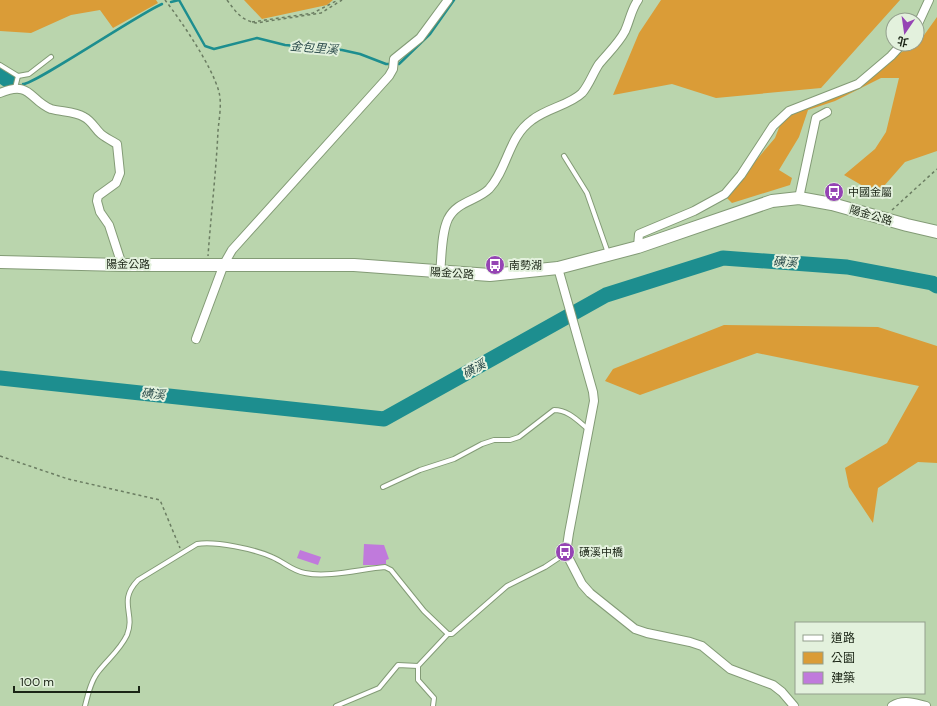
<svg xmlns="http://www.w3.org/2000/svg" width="937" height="706" font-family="'DM Sans','Noto Sans TC',sans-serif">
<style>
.green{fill:#da9c37}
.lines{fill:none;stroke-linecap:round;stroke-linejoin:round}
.stream{stroke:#1d8e8f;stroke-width:2.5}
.river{stroke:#1d8e8f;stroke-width:15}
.building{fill:#c07adc}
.service-casing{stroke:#839b76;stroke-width:6}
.minor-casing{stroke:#839b76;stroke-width:10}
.primary-casing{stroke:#839b76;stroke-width:14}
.path{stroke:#6b7d62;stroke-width:1.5;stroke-dasharray:3 3;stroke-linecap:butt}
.service{stroke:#fff;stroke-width:4}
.minor{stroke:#fff;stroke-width:8}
.primary{stroke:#fff;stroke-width:12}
.labels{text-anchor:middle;stroke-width:4;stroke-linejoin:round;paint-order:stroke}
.poi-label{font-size:11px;fill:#1b2516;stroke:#e3f1dd;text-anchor:start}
.street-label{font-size:11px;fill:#1b2516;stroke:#e3f1dd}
.water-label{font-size:12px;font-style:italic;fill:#2c4c4c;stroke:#e3f1dd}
</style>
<rect width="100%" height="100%" fill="#bad5ad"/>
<!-- green -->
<g class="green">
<polygon points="0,0 156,0 158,3 113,28 100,10 71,15 31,33 0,31"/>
<polygon points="244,0 333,0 327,5 262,19"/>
<polygon points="661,0 900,0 821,88 716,98 672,84 613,95 639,33"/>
<polygon points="937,17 937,151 905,162 877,194 844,175 875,149 886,132 899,78 881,78 835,101 808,110 799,137 779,170 792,178 790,185 732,203 727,198 736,184 775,138 782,120 881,67 913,44 917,44 917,41 922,38"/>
<polygon points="724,325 878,327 937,346 937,463 918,462 878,488 873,523 849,487 845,468 887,443 919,386 757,353 640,395 605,381 613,369"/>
</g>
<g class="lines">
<!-- stream -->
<g class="stream">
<polyline points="171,2 179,0 205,46 214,49 257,38 285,45 342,50 360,54 386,64 399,64 430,34 454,0"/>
<path d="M23,84C32,86 140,13 162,4"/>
</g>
<!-- river -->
<g class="river">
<polyline points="0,75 9,81"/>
<polyline points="0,378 384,419 606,295 723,258 847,267 932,283 937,286"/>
</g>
</g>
<!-- building -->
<g class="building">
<polygon points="364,544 384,545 389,559 386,560 386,565 363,565"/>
<polygon points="300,550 321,557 318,565 297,558"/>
</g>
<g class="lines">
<!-- service casing -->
<g class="service-casing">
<g id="service">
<polyline points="0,65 18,76 29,74 51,57"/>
<polyline points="15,88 18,76"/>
<polyline points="564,156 587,193 608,253"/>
<path d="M383,487L420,470L454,459L482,444L494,440H510L519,437L554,410C568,410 577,420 588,429"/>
<path d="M85,706C88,694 91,681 98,672C108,659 120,650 127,635C136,613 117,602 138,580L197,544C216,541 254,549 272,557C284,562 292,571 305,573C328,578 361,569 385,567L391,570L424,611L448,634H452L507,586L545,567L566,553"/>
<polyline points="336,706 379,688 398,665 418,666"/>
<polyline points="433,706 434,698 418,680 418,666 448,634"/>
</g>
</g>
<!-- minor casing -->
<g class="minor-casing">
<g id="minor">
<polyline points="917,26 929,0"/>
<path d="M0,93C31,80 29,100 51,109C62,112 75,111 84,117C92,121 95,129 101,134C106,138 112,141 117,144L120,173L116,183L98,196L97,201L100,212L109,225L122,265"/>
<polyline points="799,198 816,118 827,112"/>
<polyline points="638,247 639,234 694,211 725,194 741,175 773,126 789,111 858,84 891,56 902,44"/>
<polyline points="558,268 593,392 594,401 569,533 566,553 582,584 590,593 635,629 647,633 690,642 702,646 730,669 773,685 782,692 794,706"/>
<path d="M440,273C442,256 441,234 448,219C457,201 477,201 489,189C508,168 508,137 532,120C547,108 570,105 582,93C589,85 593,73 599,64C608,53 619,43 625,31C630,20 631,10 638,0"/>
<polyline points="196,339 224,264 232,250 389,76 393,69 394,59 420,38 448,0"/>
<path d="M892,706C904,699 913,703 926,706"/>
</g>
</g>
<!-- primary casing -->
<g class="primary-casing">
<polyline id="primary" points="0,262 122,265 354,265 490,275 558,268 638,247 772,201 799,198 832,204 907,225 937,232"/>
</g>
<!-- path -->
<g class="path">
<path d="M165,0C182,22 212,66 219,92C222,104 219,119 218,131C216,173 211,214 208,256"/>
<path d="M227,0C236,12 241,20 256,23L321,13L342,0"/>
<polyline points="252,22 313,13 338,0"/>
<polyline points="892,210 937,169"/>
<polyline points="0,456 68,479 160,500 180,548"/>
</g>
<!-- service -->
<use href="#service" class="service"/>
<!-- minor -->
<use href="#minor" class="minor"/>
<!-- primary -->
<use href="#primary" class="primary"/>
</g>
<!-- icons -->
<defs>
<g id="bus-disc" transform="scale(1)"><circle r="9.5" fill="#9544b4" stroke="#e3f1dd"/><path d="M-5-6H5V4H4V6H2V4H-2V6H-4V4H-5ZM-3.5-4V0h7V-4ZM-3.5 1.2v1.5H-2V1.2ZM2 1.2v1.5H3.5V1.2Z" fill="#fff"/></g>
</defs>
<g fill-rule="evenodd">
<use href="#bus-disc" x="834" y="192"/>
<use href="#bus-disc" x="495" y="265"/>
<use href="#bus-disc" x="565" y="552"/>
</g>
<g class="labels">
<!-- poi labels -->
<g class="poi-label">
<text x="848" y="196">中國金屬</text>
<text x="509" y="269">南勢湖</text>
<text x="579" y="556">磺溪中橋</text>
</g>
<!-- street labels -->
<g class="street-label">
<text transform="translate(871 215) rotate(16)" y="4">陽金公路</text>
<text x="128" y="268">陽金公路</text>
<text transform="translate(452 273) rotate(4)" y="4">陽金公路</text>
</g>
<!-- water labels -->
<g class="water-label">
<text transform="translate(314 48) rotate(5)" y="4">金包里溪</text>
<text transform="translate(785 262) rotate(4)" y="4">磺溪</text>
<text transform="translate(474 369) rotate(-29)" y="4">磺溪</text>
<text transform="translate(153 394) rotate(6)" y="4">磺溪</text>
</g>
</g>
<!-- legend -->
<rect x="795" y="622" width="130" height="72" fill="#e3f1dd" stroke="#939f8d"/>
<rect x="803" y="635" width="20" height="6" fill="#ffffff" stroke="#939f8d"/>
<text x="831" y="642" font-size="12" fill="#1b2516">道路</text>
<rect x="803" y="652" width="20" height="12" fill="#da9c37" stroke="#939f8d"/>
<text x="831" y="662" font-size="12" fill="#1b2516">公園</text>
<rect x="803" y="672" width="20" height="12" fill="#c07adc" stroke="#939f8d"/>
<text x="831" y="682" font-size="12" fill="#1b2516">建築</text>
<!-- north arrow -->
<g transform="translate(905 32) rotate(193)"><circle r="19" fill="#e3f1dd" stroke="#939f8d"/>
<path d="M0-3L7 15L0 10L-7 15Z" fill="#9544b4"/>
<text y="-6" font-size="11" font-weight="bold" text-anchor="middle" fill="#1b2516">北</text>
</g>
<!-- scale -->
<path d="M14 686v6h125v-6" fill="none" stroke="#1b2516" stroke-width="2"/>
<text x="20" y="686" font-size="12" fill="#1b2516" stroke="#e3f1dd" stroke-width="3" paint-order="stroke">100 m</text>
</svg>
